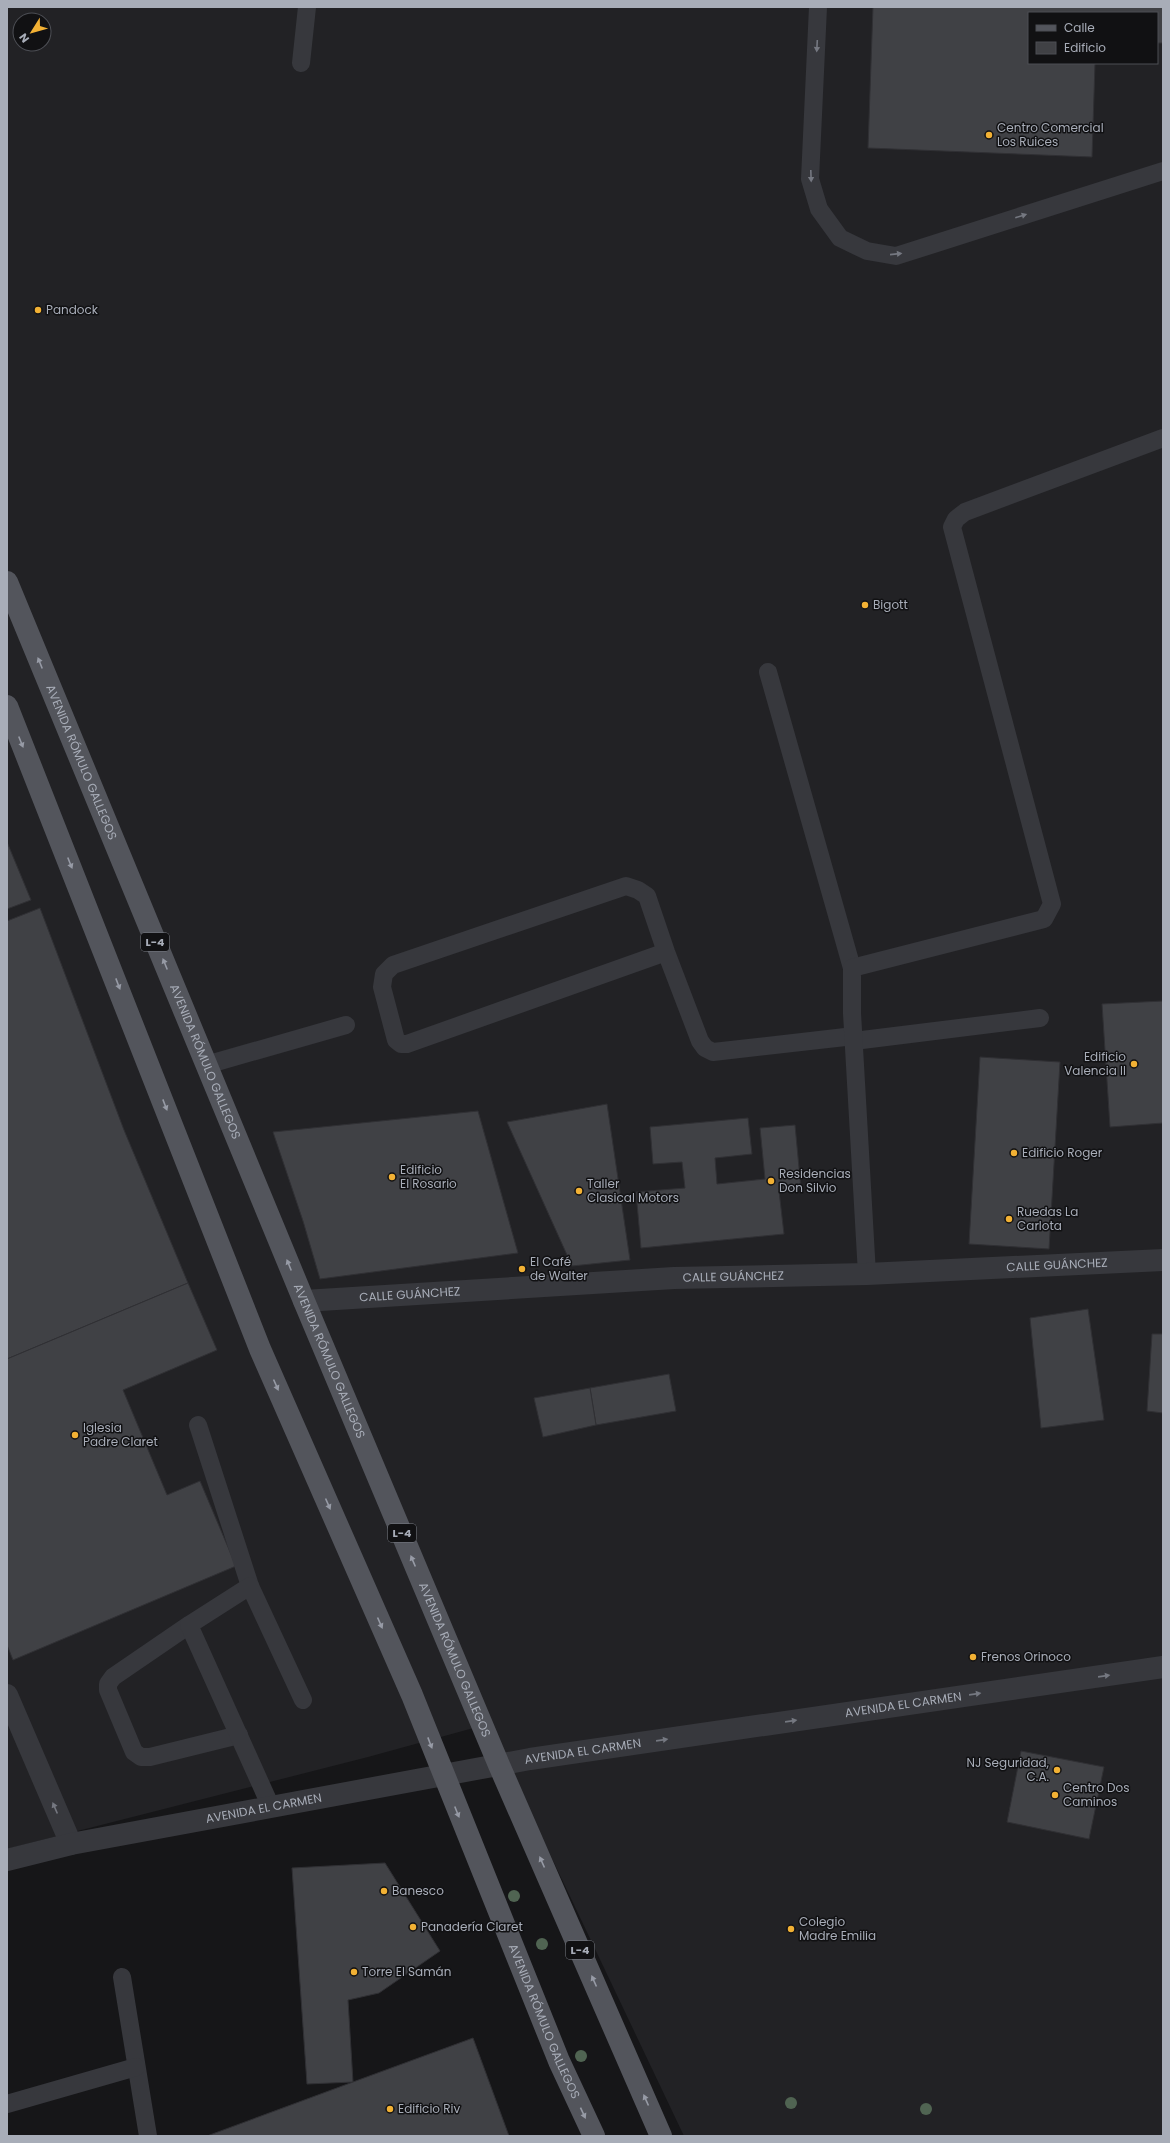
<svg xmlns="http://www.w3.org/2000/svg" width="1170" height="2143" font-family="Poppins,sans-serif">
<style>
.built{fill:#222225;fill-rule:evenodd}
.building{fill:#404145;stroke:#303034}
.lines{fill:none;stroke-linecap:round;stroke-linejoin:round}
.service{stroke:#37383d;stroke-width:18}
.minor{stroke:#37383d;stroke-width:22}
.primary{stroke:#53555c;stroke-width:22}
.tree{fill:#506452}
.oneway{fill:#757881}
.oneway2{fill:#979ba6}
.poi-dot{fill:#f2b134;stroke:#111113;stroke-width:1.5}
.labels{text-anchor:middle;stroke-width:3;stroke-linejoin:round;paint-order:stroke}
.shield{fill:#111113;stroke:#7b7e86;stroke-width:1}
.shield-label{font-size:11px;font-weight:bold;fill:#a8adb8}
.poi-label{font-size:12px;fill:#a8adb8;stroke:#111113;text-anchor:start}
.street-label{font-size:12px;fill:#a8adb8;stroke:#111113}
</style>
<rect width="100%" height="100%" fill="#161618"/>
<!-- built -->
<path class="built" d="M7,7H1163V2136H684L488,1724L368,1757L7,1849ZM1029,13H1157V63H1029ZM20,20H44V44H20Z"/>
<!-- building -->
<g class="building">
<polygon points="873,7 1163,7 1163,43 1157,43 1157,13 1029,13 1029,63 1095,63 1092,157 868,148"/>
<polygon points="7,842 31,900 7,909"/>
<polygon points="40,908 124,1130 188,1283 7,1359 7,921"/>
<polygon points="1163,1001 1163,1123 1110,1127 1102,1004"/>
<polygon points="980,1057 1060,1062 1049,1249 969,1244"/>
<polygon points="607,1104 630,1260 572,1266 507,1122"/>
<polygon points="478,1111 518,1253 320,1279 303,1221 273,1132"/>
<polygon points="748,1118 752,1154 715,1158 717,1184 765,1179 760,1128 795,1125 801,1189 779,1191 784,1234 641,1248 636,1192 685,1188 682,1162 653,1164 650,1127"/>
<polygon points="188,1283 217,1350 123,1390 167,1495 200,1481 236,1566 13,1660 7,1645 7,1359"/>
<polygon points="1088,1309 1104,1420 1041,1428 1030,1318"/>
<polygon points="1152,1334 1163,1334 1163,1413 1147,1411"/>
<polygon points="669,1374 676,1411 596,1425 590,1388"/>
<polygon points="590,1388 596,1425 543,1437 534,1398"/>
<polygon points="1021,1751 1104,1767 1089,1839 1007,1822"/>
<polygon points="385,1863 440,1951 379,1993 348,2000 353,2082 307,2084 292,1868"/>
<polygon points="473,2038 509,2136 207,2136 353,2082"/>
</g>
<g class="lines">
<!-- service -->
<g class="service">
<polyline points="818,7 810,179 819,209 840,238 867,251 896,256 1163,171"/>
<polyline points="301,63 307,7"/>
<polyline points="768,672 852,968"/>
<polyline points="666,952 407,1044 401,1044 396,1040 382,987 384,974 393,965 626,886 638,890 647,896 666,952 700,1041 705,1048 713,1052 854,1036"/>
<polyline points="854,1041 1040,1018"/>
<polyline points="206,1065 346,1025"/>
<polyline points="867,1274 852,1013 852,968 1044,919 1052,904 952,527 956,519 965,512 1163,438"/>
<polyline points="198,1425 250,1586"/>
<polyline points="189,1625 113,1677 108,1684 108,1690 134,1752 141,1757 150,1757 239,1735"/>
<polyline points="271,1807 189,1625 250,1586 303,1700"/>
<polyline points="122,1977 148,2136"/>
<polyline points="7,2104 136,2067"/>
</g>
<!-- minor -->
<g class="minor">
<path id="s1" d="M304,1301L674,1278L867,1274L1163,1260"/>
<polyline points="7,1695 71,1844"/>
<path id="s2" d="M7,1860L71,1844L530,1759L1163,1667"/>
</g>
<!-- primary -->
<g class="primary">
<path id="s3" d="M7,582L304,1301L499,1765L661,2136"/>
<path id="s4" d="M7,706L260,1349L412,1695L559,2061L594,2136"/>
</g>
</g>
<!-- trees -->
<g class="tree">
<circle cx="514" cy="1896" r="6"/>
<circle cx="542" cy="1944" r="6"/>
<circle cx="581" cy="2056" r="6"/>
<circle cx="791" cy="2103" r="6"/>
<circle cx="926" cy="2109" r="6"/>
</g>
<!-- one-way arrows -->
<defs><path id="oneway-solid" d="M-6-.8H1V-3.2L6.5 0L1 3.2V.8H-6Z"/></defs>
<g class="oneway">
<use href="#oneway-solid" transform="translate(817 46) rotate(93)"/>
<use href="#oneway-solid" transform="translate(811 176) rotate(88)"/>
<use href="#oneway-solid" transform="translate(1021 216) rotate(-17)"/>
<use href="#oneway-solid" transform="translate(896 254) rotate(-6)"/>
<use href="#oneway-solid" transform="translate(1104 1676) rotate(-8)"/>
<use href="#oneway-solid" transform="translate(975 1694) rotate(-8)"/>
<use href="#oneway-solid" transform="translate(791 1721) rotate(-8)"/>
<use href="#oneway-solid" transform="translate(662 1740) rotate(-8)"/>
<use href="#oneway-solid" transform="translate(55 1808) rotate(-113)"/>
</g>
<g class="oneway2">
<use href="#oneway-solid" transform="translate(40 663) rotate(-112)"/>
<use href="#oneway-solid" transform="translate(21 742) rotate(68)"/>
<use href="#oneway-solid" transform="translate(70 863) rotate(68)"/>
<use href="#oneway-solid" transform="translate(165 964) rotate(-112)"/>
<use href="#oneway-solid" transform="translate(118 984) rotate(69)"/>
<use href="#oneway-solid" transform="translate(165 1105) rotate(69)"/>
<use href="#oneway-solid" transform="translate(289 1265) rotate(-112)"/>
<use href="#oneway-solid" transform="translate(276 1385) rotate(66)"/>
<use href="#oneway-solid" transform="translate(328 1504) rotate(66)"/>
<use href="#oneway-solid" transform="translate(413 1561) rotate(-113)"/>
<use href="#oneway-solid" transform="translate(380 1623) rotate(66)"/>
<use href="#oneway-solid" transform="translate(430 1743) rotate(69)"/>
<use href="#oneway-solid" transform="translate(457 1812) rotate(68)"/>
<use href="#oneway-solid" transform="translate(542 1862) rotate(-114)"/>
<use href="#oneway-solid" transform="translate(594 1981) rotate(-114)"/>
<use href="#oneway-solid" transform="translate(646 2100) rotate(-114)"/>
<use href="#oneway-solid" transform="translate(583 2113) rotate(65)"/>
</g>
<!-- markers -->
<g class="poi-dot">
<circle cx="989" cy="135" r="4"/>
<circle cx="38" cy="310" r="4"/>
<circle cx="865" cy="605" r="4"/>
<circle cx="1134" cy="1064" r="4"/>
<circle cx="1014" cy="1153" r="4"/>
<circle cx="392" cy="1177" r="4"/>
<circle cx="771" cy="1181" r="4"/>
<circle cx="579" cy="1191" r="4"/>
<circle cx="1009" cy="1219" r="4"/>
<circle cx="522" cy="1269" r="4"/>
<circle cx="75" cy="1435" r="4"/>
<circle cx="973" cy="1657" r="4"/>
<circle cx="1057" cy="1770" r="4"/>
<circle cx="1055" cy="1795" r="4"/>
<circle cx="384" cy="1891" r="4"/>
<circle cx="413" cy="1927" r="4"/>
<circle cx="791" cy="1929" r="4"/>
<circle cx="354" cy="1972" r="4"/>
<circle cx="390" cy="2109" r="4"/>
</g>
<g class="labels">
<!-- shield labels -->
<g class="shield">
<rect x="141" y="933" width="28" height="18" rx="3"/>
<rect x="388" y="1524" width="28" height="18" rx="3"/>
<rect x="566" y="1941" width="28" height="18" rx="3"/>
</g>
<g class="shield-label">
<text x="155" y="946">L-4</text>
<text x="402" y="1537">L-4</text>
<text x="580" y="1954">L-4</text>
</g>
<!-- poi labels -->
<g class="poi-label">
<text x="997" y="132">Centro Comercial<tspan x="997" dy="14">Los Ruices</tspan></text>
<text x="46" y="314">Pandock</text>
<text x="873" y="609">Bigott</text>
<text x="1126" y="1061" text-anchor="end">Edificio<tspan x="1126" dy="14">Valencia II</tspan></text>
<text x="1022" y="1157">Edificio Roger</text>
<text x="400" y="1174">Edificio<tspan x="400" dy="14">El Rosario</tspan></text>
<text x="779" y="1178">Residencias<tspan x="779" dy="14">Don Silvio</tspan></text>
<text x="587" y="1188">Taller<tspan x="587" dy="14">Clasical Motors</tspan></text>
<text x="1017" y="1216">Ruedas La<tspan x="1017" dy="14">Carlota</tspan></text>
<text x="530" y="1266">El Café<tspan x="530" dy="14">de Walter</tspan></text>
<text x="83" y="1432">Iglesia<tspan x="83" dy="14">Padre Claret</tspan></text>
<text x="981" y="1661">Frenos Orinoco</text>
<text x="1049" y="1767" text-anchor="end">NJ Seguridad,<tspan x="1049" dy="14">C.A.</tspan></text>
<text x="1063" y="1792">Centro Dos<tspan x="1063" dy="14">Caminos</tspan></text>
<text x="392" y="1895">Banesco</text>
<text x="799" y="1926">Colegio<tspan x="799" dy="14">Madre Emilia</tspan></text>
<text x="421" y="1931">Panadería Claret</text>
<text x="362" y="1976">Torre El Samán</text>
<text x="398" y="2113">Edificio Riv</text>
</g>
<!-- street labels -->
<g class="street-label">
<text dy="4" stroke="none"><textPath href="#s3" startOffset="195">AVENIDA RÓMULO GALLEGOS</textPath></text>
<text dy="4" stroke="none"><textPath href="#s3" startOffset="519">AVENIDA RÓMULO GALLEGOS</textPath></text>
<text dy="4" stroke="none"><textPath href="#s1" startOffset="754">CALLE GUÁNCHEZ</textPath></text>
<text dy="4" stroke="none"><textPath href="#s1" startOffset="430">CALLE GUÁNCHEZ</textPath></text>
<text dy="4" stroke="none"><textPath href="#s1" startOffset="106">CALLE GUÁNCHEZ</textPath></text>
<text dy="4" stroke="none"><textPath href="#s3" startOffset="843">AVENIDA RÓMULO GALLEGOS</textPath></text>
<text dy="4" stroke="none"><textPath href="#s3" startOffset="1167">AVENIDA RÓMULO GALLEGOS</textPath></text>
<text dy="4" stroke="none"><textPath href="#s2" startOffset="910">AVENIDA EL CARMEN</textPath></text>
<text dy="4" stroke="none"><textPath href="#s2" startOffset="586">AVENIDA EL CARMEN</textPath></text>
<text dy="4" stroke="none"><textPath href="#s2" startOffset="262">AVENIDA EL CARMEN</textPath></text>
<text dy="4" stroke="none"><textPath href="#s4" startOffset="1421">AVENIDA RÓMULO GALLEGOS</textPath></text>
</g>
</g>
<!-- border -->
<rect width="1170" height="2143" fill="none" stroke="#a8adb8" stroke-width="16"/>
<!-- legend -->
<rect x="1028" y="12" width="130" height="52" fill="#111113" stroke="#4d4f55"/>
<rect x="1036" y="25" width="20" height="6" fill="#53555c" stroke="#4d4f55"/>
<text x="1064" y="32" font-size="12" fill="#a8adb8">Calle</text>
<rect x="1036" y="42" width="20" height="12" fill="#404145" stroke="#4d4f55"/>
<text x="1064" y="52" font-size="12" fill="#a8adb8">Edificio</text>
<!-- north arrow -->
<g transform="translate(32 32) rotate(233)"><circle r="19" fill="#111113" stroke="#4d4f55"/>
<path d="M0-3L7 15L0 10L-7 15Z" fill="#f2b134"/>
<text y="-6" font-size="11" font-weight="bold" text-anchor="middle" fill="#a8adb8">N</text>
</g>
</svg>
